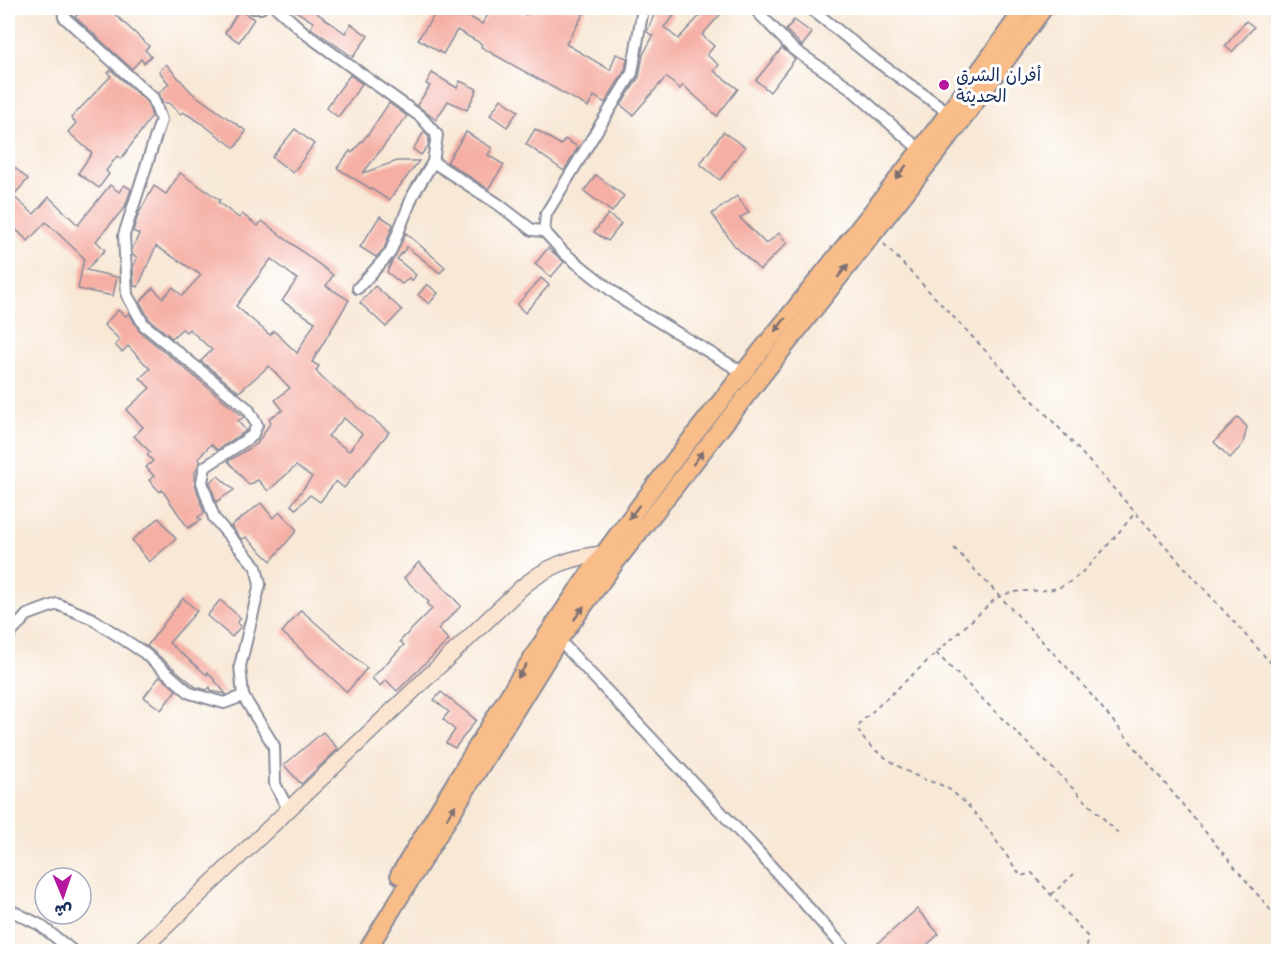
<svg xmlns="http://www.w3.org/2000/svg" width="1286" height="959" font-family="'Playpen Sans','Playpen Sans Arabic',sans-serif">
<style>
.building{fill:#f5afa4;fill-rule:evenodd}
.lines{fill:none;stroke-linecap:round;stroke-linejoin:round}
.street-casing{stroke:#8a8c9a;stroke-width:14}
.secondary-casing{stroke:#8a8c9a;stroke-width:18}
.primary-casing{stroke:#8a8c9a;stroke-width:20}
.path{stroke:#8a8c9a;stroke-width:2;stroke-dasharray:4.5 4.5;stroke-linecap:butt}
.street{stroke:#fff;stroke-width:10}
.secondary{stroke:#fce5d0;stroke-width:15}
.primary{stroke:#f8bd89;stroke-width:16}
.oneway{fill:#7e6f71}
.poi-dot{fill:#b5179e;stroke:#fff;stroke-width:2}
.labels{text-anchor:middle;stroke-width:6;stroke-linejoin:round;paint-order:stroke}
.poi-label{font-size:18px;fill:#1b2f5e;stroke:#fff;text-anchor:start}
</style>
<rect width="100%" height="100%" fill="#fff"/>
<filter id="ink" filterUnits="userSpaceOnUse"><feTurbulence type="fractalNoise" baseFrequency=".0167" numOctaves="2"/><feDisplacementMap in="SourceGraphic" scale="12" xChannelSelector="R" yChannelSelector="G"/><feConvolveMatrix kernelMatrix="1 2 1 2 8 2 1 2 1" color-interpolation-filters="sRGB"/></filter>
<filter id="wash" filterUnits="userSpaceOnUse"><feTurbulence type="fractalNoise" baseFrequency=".008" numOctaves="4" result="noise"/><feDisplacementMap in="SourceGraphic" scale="24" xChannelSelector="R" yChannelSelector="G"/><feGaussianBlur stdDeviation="1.35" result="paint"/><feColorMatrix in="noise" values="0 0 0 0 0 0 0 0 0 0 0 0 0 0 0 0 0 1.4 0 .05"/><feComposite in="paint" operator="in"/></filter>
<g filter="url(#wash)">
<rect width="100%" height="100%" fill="#f8e8d6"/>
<g id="blocks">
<!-- building -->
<g class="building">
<polygon points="83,8 108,8 149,46 145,50 151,56 144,63 141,59 132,69 75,17"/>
<polygon points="291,8 321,8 317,13 345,33 351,24 368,36 353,57 311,28 313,22"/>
<polygon points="439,8 471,8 466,15 482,24 492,8 514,8 526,15 530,8 587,8 566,44 610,70 616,54 627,58 625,70 605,103 594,96 588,107 495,55 481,47 482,44 457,30 443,54 418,39"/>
<polygon points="650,8 673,8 669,12 674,16 664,27 678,39 707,8 726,8 702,35 714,46 707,55 719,65 714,71 738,89 717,116 683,85 680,89 666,77 633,115 621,105 639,77 643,55 653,36 647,32 654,15 650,12"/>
<polygon points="239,10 254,19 239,42 225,33"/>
<polygon points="794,20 812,33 802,46 786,30"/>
<polygon points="1246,21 1254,27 1232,52 1225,46"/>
<polygon points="782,48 795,59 770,92 756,80"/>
<polygon points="166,64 192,93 246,131 235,148 198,121 183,112 180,114 169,103 163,103 159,93 169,84 159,71"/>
<polygon points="111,70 147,102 152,116 121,159 117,156 106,171 109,174 99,188 78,173 92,153 68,132 76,123 71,118 111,76 108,73"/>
<polygon points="432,73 457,88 460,81 477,89 467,110 448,101 436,120 417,105 430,86 426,84"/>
<polygon points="350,75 362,84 338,117 326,108"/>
<polygon points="501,99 518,111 507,127 490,115"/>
<polygon points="389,103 407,116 363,173 397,161 419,161 389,200 337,168 350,151 352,153 369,133"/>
<polygon points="295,129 314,144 293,173 272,157"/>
<polygon points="535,129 561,145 565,139 578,147 564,171 526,144"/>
<polygon points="424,132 429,137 428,146 421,155 413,149"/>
<polygon points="466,132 492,148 488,155 504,165 488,189 447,162"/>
<polygon points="723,132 745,147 720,180 700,164"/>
<polygon points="8,162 28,179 13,196 29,210 34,214 49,197 78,225 110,185 119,192 124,185 131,189 125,207 96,241 105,250 86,270 117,277 113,296 78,289 84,258 46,222 28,241 8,222"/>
<path d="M180,173L220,200L218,202L239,218L242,214L258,226L262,221L333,275L326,286L349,300L312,362L319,366L316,371L322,378L389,432L344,488L336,481L320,502L310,495L296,509L291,505L312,477L296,466L268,491L258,480L249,485L228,461L257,444L271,422L269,418L283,410L275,400L290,388L269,366L239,392L201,361L212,350L189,329L186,332L182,329L172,338L150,320L140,302L153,288L163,298L173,287L182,296L201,275L156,246L138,287L134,286L133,268L137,257L132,255V249L139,234L133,231L138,215L154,186L166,194ZM271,259L297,279L282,301L315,322L297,353L274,331L270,335L236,306ZM344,418L362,434L349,451L328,436Z"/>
<polygon points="596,175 624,196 612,212 584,191"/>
<polygon points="737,196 749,212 740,218 766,244 779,233 787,243 760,270 734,245 712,214"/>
<polygon points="608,214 621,224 608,241 594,232"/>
<polygon points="380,216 393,224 384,249 376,257 360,247"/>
<polygon points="406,233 445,267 440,273 407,247 397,259 416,275 412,281 409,278 402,284 387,272"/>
<polygon points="548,248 564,262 551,277 535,264"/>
<polygon points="541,278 549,285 525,313 517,305"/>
<polygon points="427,284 438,293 429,304 418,295"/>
<polygon points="375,286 402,310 386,327 360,303"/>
<polygon points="118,310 126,316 129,313 139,331 244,417 238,421 246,431 217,450 211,444 198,459 200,461 195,473 195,484 204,513 198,517 201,520 188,528 162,490 160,492 149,480 154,476 146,467 153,461 147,455 150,452 134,436 143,427 126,410 150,388 140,378 150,369 128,346 122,352 115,345 120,340 104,325"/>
<polygon points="1238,417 1247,427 1243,444 1230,458 1214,442"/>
<polygon points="218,476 234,490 216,502 210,482"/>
<polygon points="261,503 273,518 280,512 297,530 271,561 246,537 242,540 231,526"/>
<polygon points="159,518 176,539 149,562 132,540"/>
<polygon points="419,562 461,606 438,629 449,640 397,691 386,680 380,686 372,678 404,645 400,641 432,609 427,604 429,602 404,578"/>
<polygon points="183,598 197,611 169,643 207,675 208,672 226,694 211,691 210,687 207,690 196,687 147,646"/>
<polygon points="220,600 241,618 237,623 241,626 232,637 207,616"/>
<polygon points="301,610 367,668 347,692 282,632"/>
<polygon points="160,676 176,690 161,710 144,697"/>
<polygon points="441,692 476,720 455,748 446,743 455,730 443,719 449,712 434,700"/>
<polygon points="323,732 338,749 301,784 284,765"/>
<polygon points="917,909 939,934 920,951 869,951"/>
</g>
</g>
</g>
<g filter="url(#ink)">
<use href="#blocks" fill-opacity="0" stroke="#8a8c9a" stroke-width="1.5"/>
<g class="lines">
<!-- street casing -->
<g class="street-casing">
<g id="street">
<polyline points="63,8 64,17 153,98 161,120 124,235 127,295 144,325 248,409 257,425 252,436 205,467 202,482 214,518 256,567 260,584 240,666 243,696"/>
<polyline points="253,8 261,8"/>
<polyline points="277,8 306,34 421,117 437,135 433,162 413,195 390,253 358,288"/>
<polyline points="643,8 632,73 546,214 544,231 564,253 626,302 742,372"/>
<polyline points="754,8 793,49 849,87 919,149"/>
<polyline points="810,8 875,60 948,112"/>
<polyline points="433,162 498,204 532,230 544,231"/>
<polyline points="8,636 27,615 57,604 91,618 143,652 190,693 224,703 243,696 274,746 275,784 288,809"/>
<polyline points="559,640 752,845 848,952"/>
<polyline points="8,909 40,925 74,952"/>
</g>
</g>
<!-- secondary casing -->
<g class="secondary-casing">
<path id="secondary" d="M139,952L521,588C546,567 570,557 603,554"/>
</g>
<!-- primary casing -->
<g class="primary-casing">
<g id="primary">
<path d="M399,875C466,766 528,656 604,553C740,368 894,196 1024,8"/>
<polyline points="366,952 559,640 616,562 958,126 1044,8"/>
</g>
</g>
<!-- path -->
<g class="path">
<polyline points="884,244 1061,430 1278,671"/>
<polyline points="954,548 1078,679 1278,919"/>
<polyline points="936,653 1118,833"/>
<polyline points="1051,895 1074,874"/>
<path d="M1080,952L1087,945V936L1032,873L1021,876C999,846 978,809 947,788C939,783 929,782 921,778C905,771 860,745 858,728L862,721L993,601C1013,585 1038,595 1060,587C1083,579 1119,531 1136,512"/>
</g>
<!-- street -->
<use href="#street" class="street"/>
<!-- secondary -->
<use href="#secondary" class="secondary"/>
<!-- primary -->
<use href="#primary" class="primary"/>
</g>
<!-- one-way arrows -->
<defs><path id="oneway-solid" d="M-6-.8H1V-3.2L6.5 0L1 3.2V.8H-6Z" transform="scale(1.5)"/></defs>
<g class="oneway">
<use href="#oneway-solid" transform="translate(901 172) rotate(128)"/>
<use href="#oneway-solid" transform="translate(843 271) rotate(-52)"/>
<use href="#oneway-solid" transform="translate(780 325) rotate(129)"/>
<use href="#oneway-solid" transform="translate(698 458) rotate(-52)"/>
<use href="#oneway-solid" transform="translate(634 512) rotate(127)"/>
<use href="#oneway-solid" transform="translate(579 613) rotate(-54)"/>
<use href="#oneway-solid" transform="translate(522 671) rotate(122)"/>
<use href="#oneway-solid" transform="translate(451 812) rotate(-58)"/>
</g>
</g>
<!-- markers -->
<circle class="poi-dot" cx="944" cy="85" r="6"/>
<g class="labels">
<!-- poi labels -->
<g class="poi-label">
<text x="956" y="81">أفران الشرق<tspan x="956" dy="21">الحديثة</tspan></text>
</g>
</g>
<!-- margin -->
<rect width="1286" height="959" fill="none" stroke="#fff" stroke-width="30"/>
<!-- north arrow -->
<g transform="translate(63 896) rotate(178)"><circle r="28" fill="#ffffff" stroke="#a4acbf" stroke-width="1.5"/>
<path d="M0-4.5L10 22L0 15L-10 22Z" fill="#b5179e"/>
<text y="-9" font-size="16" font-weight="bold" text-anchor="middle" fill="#1b2f5e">ش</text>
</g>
</svg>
